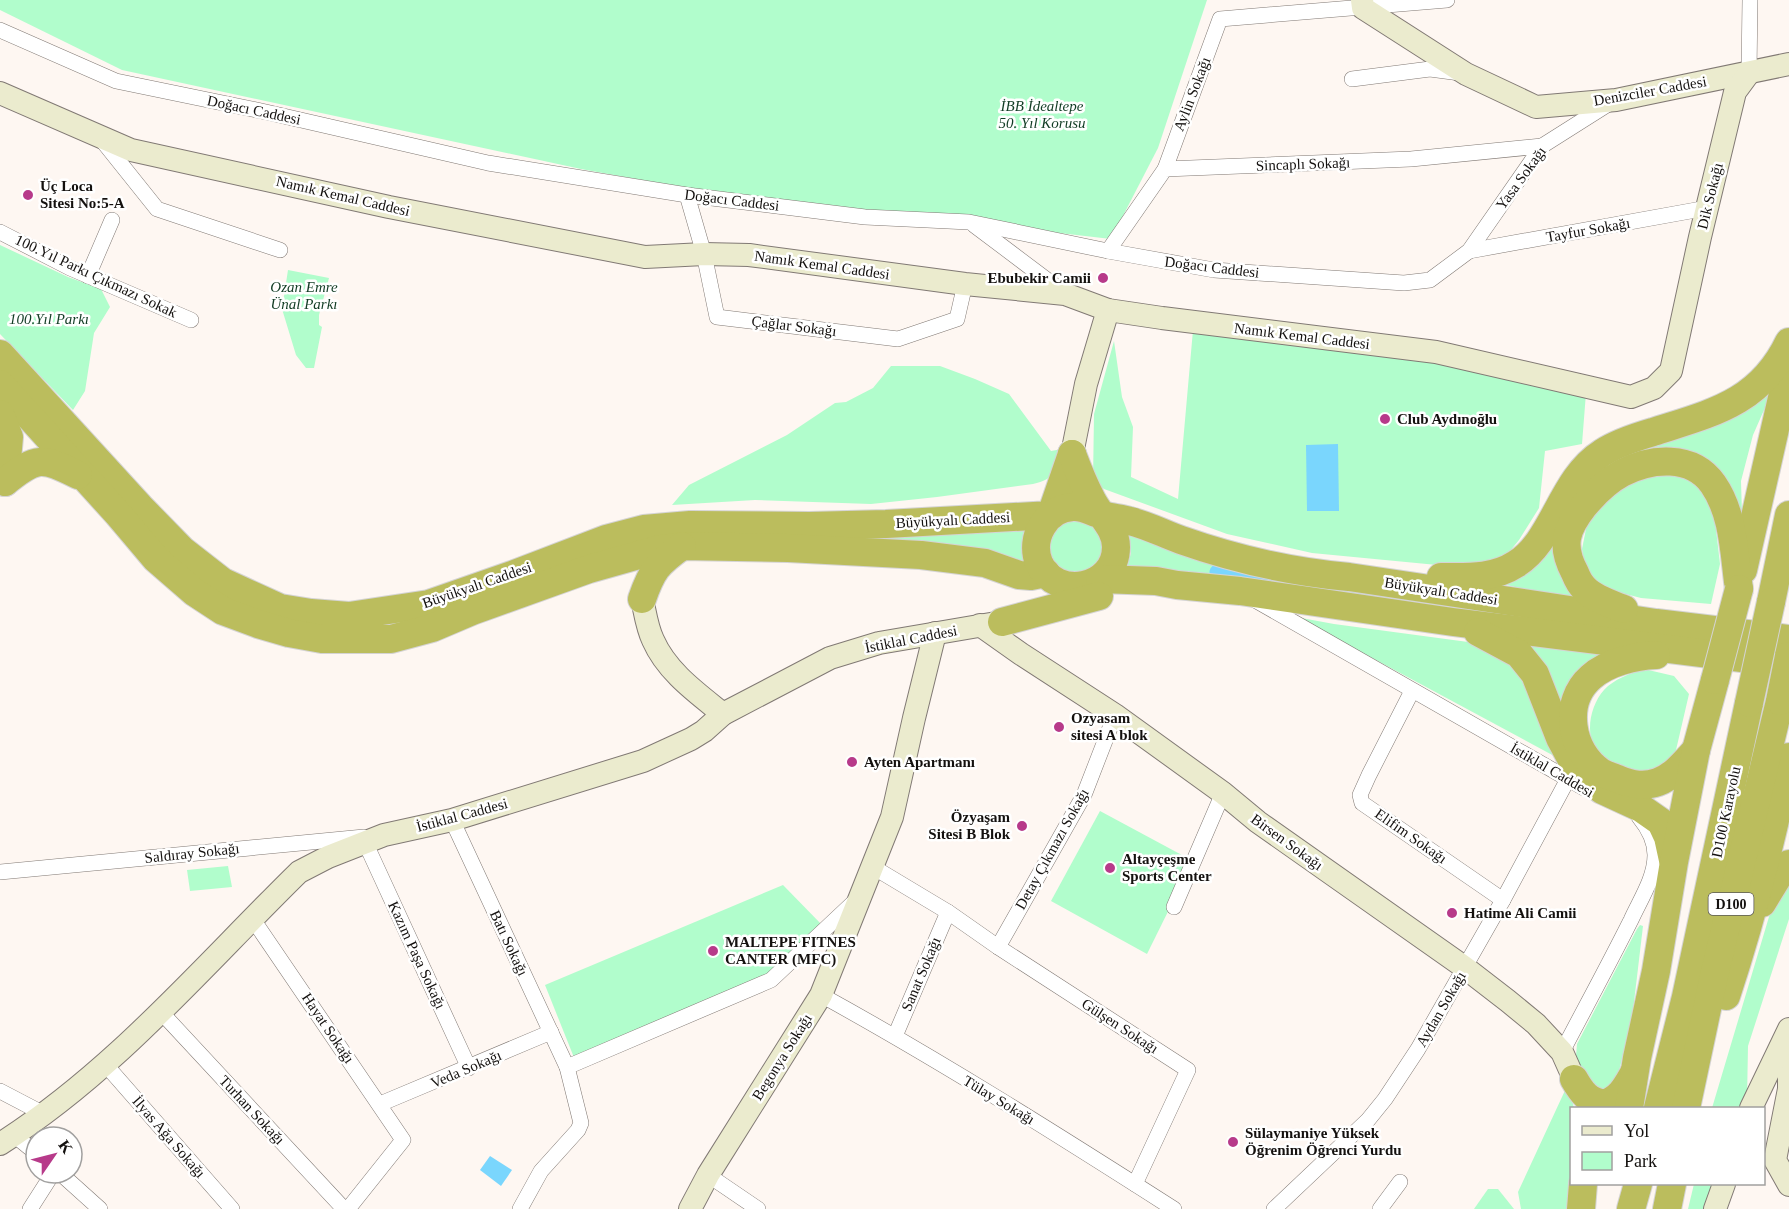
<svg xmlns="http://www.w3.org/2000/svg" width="1789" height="1209" font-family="'Times New Roman',serif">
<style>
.green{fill:#b1fdcc}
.water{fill:#7ad6fd}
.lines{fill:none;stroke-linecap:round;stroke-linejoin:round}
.canal{stroke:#7ad6fd;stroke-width:15}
.street-casing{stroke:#817974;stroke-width:16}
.secondary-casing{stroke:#817974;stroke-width:24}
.highway-casing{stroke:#d5d4d4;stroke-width:30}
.street{stroke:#fff;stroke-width:15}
.secondary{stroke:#ebebce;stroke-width:22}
.highway{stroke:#bbbd5d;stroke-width:28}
.highway-bridge-casing{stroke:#d5d4d4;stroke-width:30;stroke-linecap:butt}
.highway-bridge{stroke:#bbbd5d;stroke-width:28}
.poi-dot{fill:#b73a8a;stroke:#fff;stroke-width:2}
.labels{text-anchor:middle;stroke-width:5;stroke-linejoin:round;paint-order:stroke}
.shield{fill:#fff;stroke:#5a5857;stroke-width:1.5}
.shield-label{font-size:14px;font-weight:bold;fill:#14110f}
.street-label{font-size:15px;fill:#14110f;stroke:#fff}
.park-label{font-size:15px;font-style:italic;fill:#113c24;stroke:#fff}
.poi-label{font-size:15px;font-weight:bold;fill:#14110f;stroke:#fff;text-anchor:start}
</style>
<rect width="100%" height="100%" fill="#fef7f2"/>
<!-- green -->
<g class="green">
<polygon points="0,0 1207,0 1158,148 1111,239 707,192 581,169 122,70 0,10"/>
<polygon points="0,245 68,277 101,289 110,307 94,333 85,391 73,410 0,334"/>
<polygon points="288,270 329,278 319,315 319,325 322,327 314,368 306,368 296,355 282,309"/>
<polygon points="1193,330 1436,357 1586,393 1582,444 1545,451 1539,508 1519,540 1510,551 1489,563 1458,567 1312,553 1227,534 1104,489 1093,481 1094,414 1114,341 1122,397 1133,427 1131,477 1178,499"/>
<path d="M891,366H940L975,379L1009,394L1051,451L1062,449C1057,470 1055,479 1033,484L937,497L871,504L755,500L672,505L689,485L787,435L835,403L846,402L873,388Z"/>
<polygon points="1771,394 1753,435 1741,481 1742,514 1690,451 1642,449 1735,417"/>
<polygon points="1681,469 1703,489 1715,521 1720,564 1711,604 1641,598 1606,589 1586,573 1582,549 1587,524 1629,474"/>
<polygon points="1084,519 1100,530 1103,557 1084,575 1058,569 1048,553 1051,533 1065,520"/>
<polygon points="1040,521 1033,572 871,541 872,535"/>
<polygon points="1124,526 1295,581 1298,586 1126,571 1131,553"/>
<polygon points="1559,532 1584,604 1503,584"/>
<polygon points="1296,617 1334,624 1483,644 1522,667 1556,757"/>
<polygon points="1518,642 1613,656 1571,726"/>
<path d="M1644,669L1674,676L1689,694L1673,763L1640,775C1629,770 1615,767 1606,761C1583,746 1587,709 1604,690C1614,679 1631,673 1644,669Z"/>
<polygon points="1100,811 1193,861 1147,954 1051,901"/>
<polygon points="228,866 232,887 190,891 187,870"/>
<polygon points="1789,874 1789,919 1748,1046 1747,1100 1744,1108 1712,1108 1774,900"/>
<polygon points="783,885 824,927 772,977 575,1060 545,985"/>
<polygon points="1640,925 1643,926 1632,1019 1616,1083 1603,1091 1587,1083 1576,1056 1577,1044 1637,929"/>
<polygon points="1568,1084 1574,1108 1572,1108 1572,1209 1521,1209 1518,1192"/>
<polygon points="1694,1184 1716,1184 1707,1209 1688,1209"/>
<polygon points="1488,1189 1498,1189 1514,1209 1474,1209"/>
</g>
<!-- water -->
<g class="water">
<polygon points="1338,444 1339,511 1307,511 1306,445"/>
<polygon points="490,1156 512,1170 501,1186 480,1170"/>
</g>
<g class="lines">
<!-- canal -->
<polyline class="canal" points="1217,572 1399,600"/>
<!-- street casing -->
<g class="street-casing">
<g id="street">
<polyline points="0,30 116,81 266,112 488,163 687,195 865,217 969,222 1108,251 1214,270 1404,283 1430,280 1469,251 1542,146 1610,103"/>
<polyline points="1749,73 1750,0"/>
<polyline points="1352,79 1430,69 1460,73"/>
<polyline points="101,139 157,209 280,250"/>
<polyline points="1165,169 1220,19 1447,0"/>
<polyline points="687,195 704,254 717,317 898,339 957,319 965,284"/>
<polyline points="974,225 1063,292"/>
<polyline points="0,232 70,268 191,320"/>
<polyline points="1108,251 1165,169 1411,159 1542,146"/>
<polyline points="1469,251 1707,208"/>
<polyline points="88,276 112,220"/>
<polyline points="1255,600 1584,788"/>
<polyline points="1412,691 1369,775 1360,795 1362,803 1503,900"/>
<polyline points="452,820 567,1067 581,1123 578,1130 541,1171 520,1209"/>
<polyline points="365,842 469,1068"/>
<polyline points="873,867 948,912 998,947 1188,1070 1135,1184"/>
<polyline points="0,872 364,837"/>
<polyline points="1174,907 1223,793"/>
<polyline points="252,918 403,1140 348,1209"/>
<polyline points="998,947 1084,795 1115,715"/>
<path d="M821,995C941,1061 1058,1135 1174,1209"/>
<polyline points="160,1011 344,1209"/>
<polyline points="895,1036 948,912"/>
<path d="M1562,1052C1585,1008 1609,964 1631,920C1640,900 1655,878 1655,855C1655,840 1648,828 1639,817"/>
<polyline points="105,1064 232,1209"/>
<polyline points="567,1067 771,980 854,902"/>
<polyline points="0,1091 44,1114"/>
<polyline points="380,1104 551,1032"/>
<polyline points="14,1135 36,1153"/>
<polyline points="60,1173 100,1209"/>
<polyline points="708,1175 758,1209"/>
<polyline points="30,1209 53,1173"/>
<polyline points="1274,1209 1368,1120 1385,1099 1418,1049 1503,900 1568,779"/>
<polyline points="1380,1209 1400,1182"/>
</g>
</g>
<!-- secondary casing -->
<g class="secondary-casing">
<g id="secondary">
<polyline points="1362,0 1363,8 1466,74 1536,107 1616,100 1789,64"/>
<polyline points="0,93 131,150 389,207 645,257 704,254 749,255 965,284 1065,294 1108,310 1162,318 1436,352 1631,397 1654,388 1671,371 1700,237 1735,92 1749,73"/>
<polyline points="1072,454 1086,384 1108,310"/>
<path d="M642,599C645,612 647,628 653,640C667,672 697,693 723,714"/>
<polyline points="980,625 1021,654 1115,715 1223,793 1258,822 1464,967 1508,1001 1536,1024 1562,1052 1574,1079"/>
<polyline points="1781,1047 1789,1066 1789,1089 1775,1160 1789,1185"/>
<polyline points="1751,1108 1789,1029"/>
<path d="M0,1144C114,1072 203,966 299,872L328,857L384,835L452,820L643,761L691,739L704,731L723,714L830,658L879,643L1002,622"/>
<polyline points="690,1209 708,1175 821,995 892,817 914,718 935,633"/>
<polyline points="1715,1209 1724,1184"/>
</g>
</g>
<!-- highway casing -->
<g class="highway-casing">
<g id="highway">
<polyline points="0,354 140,507 182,550 223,582 280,608 311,613 349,616 429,604 512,575 606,539 644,529 690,525 809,526 886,524 1051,515 1072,454"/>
<polyline points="0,384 118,514 156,559 194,592 223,611 258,624 289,633 322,639 391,639 432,628 472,611 589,569 660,549 682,546 788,548 921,555 985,563 1019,575 1031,576 1046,573"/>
<polyline points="0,414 9,437 5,482"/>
<path d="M1072,454C1078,470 1084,485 1092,500C1100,516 1116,528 1116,547C1116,589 1056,601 1039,563C1029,538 1046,508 1073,507C1085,506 1092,513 1103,515C1112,518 1121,518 1130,521C1147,525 1164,534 1181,540C1235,559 1292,572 1349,577L1656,623L1789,639"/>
<path d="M5,482C37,456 42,457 78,475"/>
<polyline points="1743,570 1789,367"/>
<path d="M1441,577C1467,577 1493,579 1516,564C1554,541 1561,479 1602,453C1617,443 1636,437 1653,432C1712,413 1760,403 1789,342"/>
<polyline points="1100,579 1156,581 1177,585 1240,591 1453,622 1789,664"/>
<path d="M642,599C652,570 657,564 682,546"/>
<polyline points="1771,602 1789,515"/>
<path d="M1624,609C1611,604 1594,599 1584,588C1580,584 1577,578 1575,573C1569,562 1565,550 1567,538C1569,526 1577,515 1584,506C1595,493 1607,481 1622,473C1651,458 1692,454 1713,484C1734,514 1734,554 1739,589"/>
<polyline points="1002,622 1099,596"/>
<polyline points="1478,632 1519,654 1535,674 1560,738 1573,762 1584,777 1602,790 1641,808 1661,822 1668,837 1673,860"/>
<path d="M1656,655C1635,656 1608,662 1591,677C1562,702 1570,751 1601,772C1606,775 1613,777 1618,779C1632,785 1644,787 1658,782C1674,776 1685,762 1696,750"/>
<polyline points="1762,903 1779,875 1789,864"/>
<path d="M1726,996C1752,918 1772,838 1789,757"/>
<path d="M1574,1079C1582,1093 1588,1101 1604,1104C1620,1099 1626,1087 1634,1073"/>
<polyline points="1629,1108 1637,1058 1656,971 1674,862 1696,750 1715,680"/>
<polyline points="1658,1108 1686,997 1749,703"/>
<polyline points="1686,1108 1714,976 1780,701"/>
<polyline points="1581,1209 1583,1184"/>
<polyline points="1631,1209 1638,1184"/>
<polyline points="1667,1209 1672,1184"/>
</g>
</g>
<!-- street -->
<use href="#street" class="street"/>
<!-- secondary -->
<use href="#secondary" class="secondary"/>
<!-- highway -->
<use href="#highway" class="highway"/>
<!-- highway-bridge casing -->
<g class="highway-bridge-casing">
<g id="highway-bridge">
<polyline points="1715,680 1739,589"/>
<polyline points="1780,701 1789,656"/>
<polyline points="1749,703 1771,602"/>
</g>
</g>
<!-- highway-bridge -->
<use href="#highway-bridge" class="highway-bridge"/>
</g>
<!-- markers -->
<g class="poi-dot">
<circle cx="28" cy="195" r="6"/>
<circle cx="1103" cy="278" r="6"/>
<circle cx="1385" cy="419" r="6"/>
<circle cx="1059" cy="727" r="6"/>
<circle cx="852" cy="762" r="6"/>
<circle cx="1022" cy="826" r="6"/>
<circle cx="1110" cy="868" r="6"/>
<circle cx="1452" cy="913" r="6"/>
<circle cx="713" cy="951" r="6"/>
<circle cx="1233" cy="1142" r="6"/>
</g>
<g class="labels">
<!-- shield labels -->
<rect class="shield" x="1708.5" y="893" width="45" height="22" rx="4.5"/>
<g class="shield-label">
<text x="1731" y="909">D100</text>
</g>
<!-- street labels -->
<g class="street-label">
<text transform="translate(1650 91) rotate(-10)" y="5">Denizciler Caddesi</text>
<text transform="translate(1192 94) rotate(-69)" y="5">Aylin Sokağı</text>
<text transform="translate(254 110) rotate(12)" y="5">Doğacı Caddesi</text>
<text transform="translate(1303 164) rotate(-2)" y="5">Sincaplı Sokağı</text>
<text transform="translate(1521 178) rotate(-54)" y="5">Yasa Sokağı</text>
<text transform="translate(343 196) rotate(13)" y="5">Namık Kemal Caddesi</text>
<text transform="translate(1710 196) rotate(-76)" y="5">Dik Sokağı</text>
<text transform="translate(732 200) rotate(7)" y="5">Doğacı Caddesi</text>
<text transform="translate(1588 230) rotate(-10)" y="5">Tayfur Sokağı</text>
<text transform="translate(822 265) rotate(8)" y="5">Namık Kemal Caddesi</text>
<text transform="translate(1212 267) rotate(7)" y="5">Doğacı Caddesi</text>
<text transform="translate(96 276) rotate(25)" y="5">100.Yıl Parkı Çıkmazı Sokak</text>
<text transform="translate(794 326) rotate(7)" y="5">Çağlar Sokağı</text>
<text transform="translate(1302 336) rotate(7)" y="5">Namık Kemal Caddesi</text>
<text transform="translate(953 520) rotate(-3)" y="5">Büyükyalı Caddesi</text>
<text transform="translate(477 585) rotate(-19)" y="5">Büyükyalı Caddesi</text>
<text transform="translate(1441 591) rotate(9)" y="5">Büyükyalı Caddesi</text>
<text transform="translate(911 639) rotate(-11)" y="5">İstiklal Caddesi</text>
<text transform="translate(1552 770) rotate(30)" y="5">İstiklal Caddesi</text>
<text transform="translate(1726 812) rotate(-78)" y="5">D100 Karayolu</text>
<text transform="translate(462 815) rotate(-15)" y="5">İstiklal Caddesi</text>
<text transform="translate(1411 836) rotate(35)" y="5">Elifim Sokağı</text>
<text transform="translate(1287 842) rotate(36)" y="5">Birsen Sokağı</text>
<text transform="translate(1052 849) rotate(-61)" y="5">Detay Çıkmazı Sokağı</text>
<text transform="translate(192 853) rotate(-6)" y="5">Saldıray Sokağı</text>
<text transform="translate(509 943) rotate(65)" y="5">Batı Sokağı</text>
<text transform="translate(417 955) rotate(65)" y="5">Kazım Paşa Sokağı</text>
<text transform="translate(921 974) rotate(-67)" y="5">Sanat Sokağı</text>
<text transform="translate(1441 1009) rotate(-60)" y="5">Aydan Sokağı</text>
<text transform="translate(1120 1026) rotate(33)" y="5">Gülşen Sokağı</text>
<text transform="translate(328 1028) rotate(56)" y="5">Hayat Sokağı</text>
<text transform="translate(782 1057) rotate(-58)" y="5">Begonya Sokağı</text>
<text transform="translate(466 1069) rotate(-23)" y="5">Veda Sokağı</text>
<text transform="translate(999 1100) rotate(31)" y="5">Tülay Sokağı</text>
<text transform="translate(252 1110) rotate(47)" y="5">Turhan Sokağı</text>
<text transform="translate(169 1137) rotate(49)" y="5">İlyas Ağa Sokağı</text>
</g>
<!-- park labels -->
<g class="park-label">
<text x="1042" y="111">İBB İdealtepe<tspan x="1042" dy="17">50. Yıl Korusu</tspan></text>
<text x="304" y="292">Ozan Emre<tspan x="304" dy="17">Ünal Parkı</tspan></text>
<text x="49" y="324">100.Yıl Parkı</text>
</g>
<!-- poi labels -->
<g class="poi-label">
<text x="40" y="191">Üç Loca<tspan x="40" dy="17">Sitesi No:5-A</tspan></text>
<text x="1091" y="283" text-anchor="end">Ebubekir Camii</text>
<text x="1397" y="424">Club Aydınoğlu</text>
<text x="1071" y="723">Ozyasam<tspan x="1071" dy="17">sitesi A blok</tspan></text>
<text x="864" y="767">Ayten Apartmanı</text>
<text x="1010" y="822" text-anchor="end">Özyaşam<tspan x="1010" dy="17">Sitesi B Blok</tspan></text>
<text x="1122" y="864">Altayçeşme<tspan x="1122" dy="17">Sports Center</tspan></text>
<text x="1464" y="918">Hatime Ali Camii</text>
<text x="725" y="947">MALTEPE FITNES<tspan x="725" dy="17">CANTER (MFC)</tspan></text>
<text x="1245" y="1138">Sülaymaniye Yüksek<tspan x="1245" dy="17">Öğrenim Öğrenci Yurdu</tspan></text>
</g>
</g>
<!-- legend -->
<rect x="1570" y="1107" width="195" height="78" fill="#ffffff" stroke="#a1a09f" stroke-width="1.5"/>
<rect x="1582" y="1126" width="30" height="9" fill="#ebebce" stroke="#a1a09f" stroke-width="1.5"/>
<text x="1624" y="1137" font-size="18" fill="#14110f">Yol</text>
<rect x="1582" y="1152" width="30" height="18" fill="#b1fdcc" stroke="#a1a09f" stroke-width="1.5"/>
<text x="1624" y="1167" font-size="18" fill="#14110f">Park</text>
<!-- north arrow -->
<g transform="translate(54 1155) rotate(55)"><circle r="28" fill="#ffffff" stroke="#a1a09f" stroke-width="1.5"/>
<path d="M0-4.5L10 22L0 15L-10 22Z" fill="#b73a8a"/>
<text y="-9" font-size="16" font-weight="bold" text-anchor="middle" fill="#14110f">K</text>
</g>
</svg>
